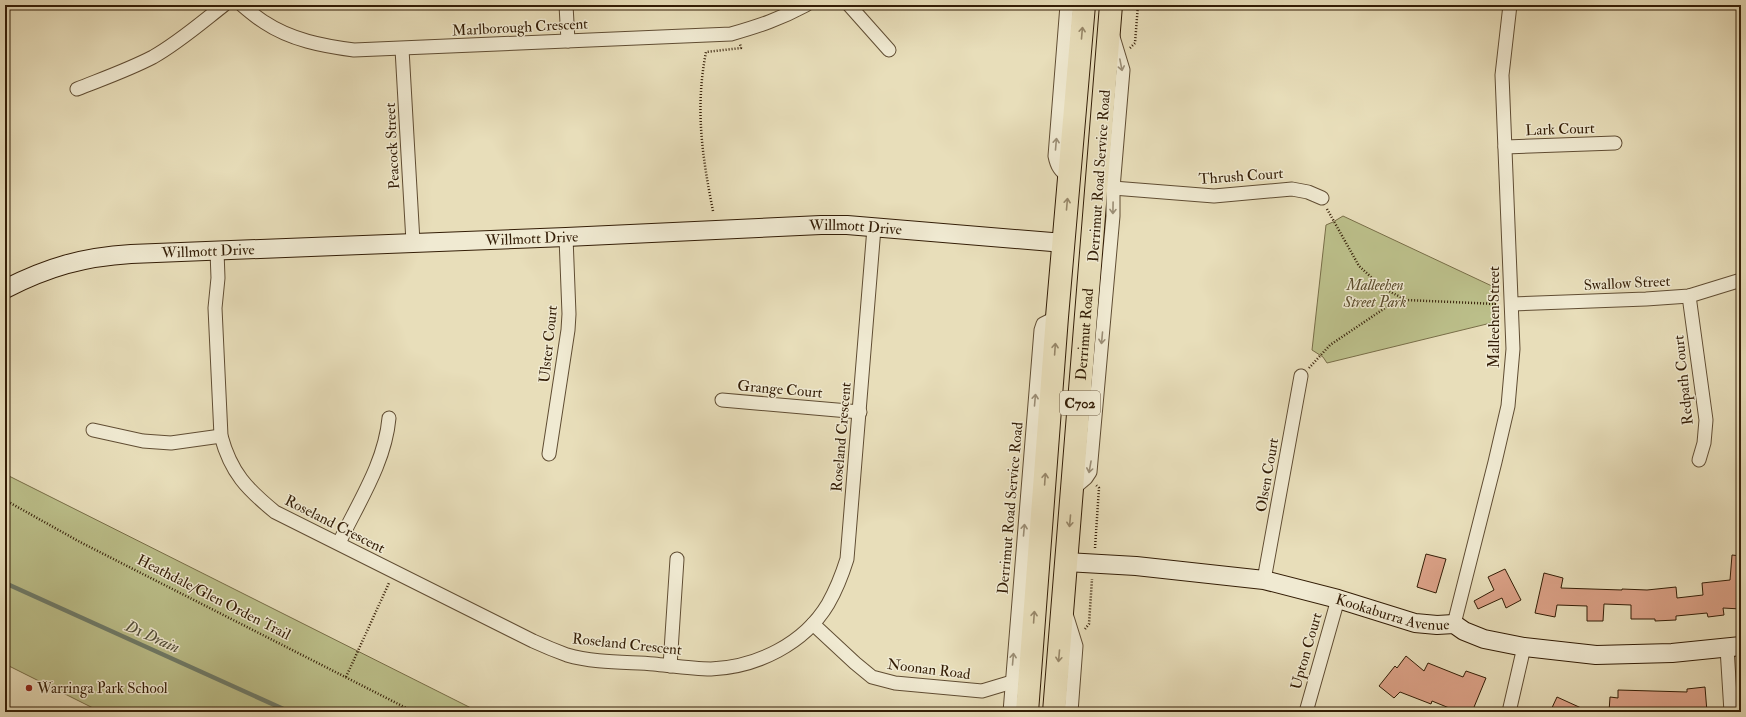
<svg xmlns="http://www.w3.org/2000/svg" width="1746" height="717" font-family="'IM FELL Double Pica',serif">
<style>
.green{fill:#bcc08b;stroke:#786e48}
.lines{fill:none;stroke-linecap:round;stroke-linejoin:round}
.stream{stroke:#6f7c6a;stroke-width:4.5}
.building{fill:#dca288;stroke:#331d06}
.street-casing{stroke:#604d33;stroke-width:15}
.secondary-casing{stroke:#331d06;stroke-width:20}
.highway-casing{stroke:#331d06;stroke-width:24}
.path{stroke:#331d06;stroke-width:2.5;stroke-dasharray:1 2;stroke-linecap:butt}
.street{stroke:#f0ead2;stroke-width:13}
.secondary{stroke:#f0ead2;stroke-width:18}
.highway{stroke:#e8deba;stroke-width:22}
.oneway{stroke:#978769}
.oneway2{stroke:#9b8e76}
.poi-dot{fill:#8f2418;stroke:#f0ead2;stroke-width:1.5}
.labels{text-anchor:middle;stroke-width:3;stroke-linejoin:round;paint-order:stroke}
.shield{fill:#f0ead2;stroke:#6c5a43;stroke-width:1}
.shield-label{font-size:14px;font-weight:bold;fill:#331d06}
.street-label{font-size:15px;fill:#331d06;stroke:#f0ead2}
.park-label{font-size:15px;font-style:italic;fill:#5c4e2e;stroke:#f0ead2}
.poi-label{font-size:15px;fill:#331d06;stroke:#f0ead2;text-anchor:start}
.water-label{font-size:16px;font-style:italic;fill:#514d38;stroke:#f0ead2}
</style>
<rect width="100%" height="100%" fill="#e8deba"/>
<filter id="stains"><feTurbulence type="fractalNoise" baseFrequency=".005" numOctaves="4"/><feColorMatrix values="0 0 0 0 .2 0 0 0 0 .09 0 0 0 0 .02 0 0 0 .5 -.17"/></filter>
<radialGradient id="worn" r=".72"><stop offset=".6" stop-color="#630" stop-opacity="0"/><stop offset="1" stop-color="#630" stop-opacity=".3"/></radialGradient>
<!-- green -->
<g class="green">
<polygon points="1343,216 1494,287 1495,322 1327,363 1323,357 1312,350 1326,225 1333,222"/>
<polygon points="5,474 479,712 101,712 5,664"/>
</g>
<g class="lines">
<!-- stream -->
<polyline class="stream" points="5,583 290,712"/>
</g>
<!-- building -->
<g class="building">
<polygon points="1426,554 1446,559 1436,593 1417,587"/>
<polygon points="1732,555 1741,556 1741,609 1723,608 1724,615 1708,617 1707,613 1676,616 1676,620 1655,621 1655,619 1631,619 1631,605 1604,604 1603,621 1587,621 1587,606 1557,605 1555,617 1535,613 1544,573 1563,578 1561,588 1622,590 1622,589 1647,590 1676,587 1677,598 1703,595 1702,583 1730,580"/>
<polygon points="1505,569 1521,600 1506,608 1502,598 1478,609 1474,601 1494,590 1488,577"/>
<polygon points="1406,656 1424,671 1428,663 1463,677 1466,671 1486,678 1472,712 1459,712 1432,701 1431,704 1400,692 1394,698 1379,686 1395,666 1397,668"/>
<polygon points="1705,687 1707,712 1609,712 1610,697 1618,698 1618,690 1687,692 1687,689"/>
<polygon points="1557,697 1590,712 1550,712"/>
</g>
<g class="lines">
<!-- street casing -->
<g class="street-casing">
<g id="street">
<path d="M242,5C249,11 256,17 264,22C291,40 323,46 354,50L731,34C759,26 780,19 806,5"/>
<polyline points="566,5 568,41"/>
<polyline points="849,5 889,50"/>
<path d="M1067,5L1055,156C1057,166 1060,171 1069,177"/>
<polyline points="402,49 413,242"/>
<path d="M77,89C102,79 128,70 153,57C178,43 201,23 224,5"/>
<polyline points="1505,147 1615,143"/>
<polyline points="1113,188 1214,196 1292,189 1308,192 1322,198"/>
<path d="M217,251L218,278L215,308L221,436C231,473 247,489 275,512L533,641C544,646 556,651 567,655C594,663 626,662 654,664C673,666 693,669 711,669C757,667 804,644 828,604C836,590 842,575 847,559L874,228"/>
<polyline points="1689,296 1706,420 1704,443 1699,460"/>
<polyline points="1512,304 1646,299 1689,296 1741,280"/>
<polyline points="722,400 860,412"/>
<polyline points="93,430 143,441 171,443 221,436"/>
<polyline points="549,454 568,330 569,314 566,237"/>
<polyline points="1073,489 1086,478 1090,472 1113,216 1113,188 1123,70 1113,37"/>
<path d="M339,543C358,503 385,463 389,418"/>
<polyline points="1264,580 1301,376"/>
<polyline points="1066,614 1076,646 1071,712"/>
<polyline points="813,624 855,663 872,677 895,683 982,691 1012,682"/>
<polyline points="1454,624 1495,462 1508,406 1513,349 1502,75 1510,5"/>
<polyline points="1727,648 1731,712"/>
<polyline points="670,666 677,559"/>
<polyline points="1010,712 1041,330 1043,324 1057,317"/>
<polyline points="1306,712 1338,599"/>
<polyline points="1509,712 1524,647"/>
</g>
</g>
<!-- secondary casing -->
<g class="secondary-casing">
<g id="secondary">
<path id="s1" d="M5,289C48,267 83,257 131,254L566,237L821,225H847L1064,243"/>
<path id="s2" d="M1066,562L1136,566L1264,580L1338,599L1415,623L1437,625L1454,624L1464,631L1484,639L1524,647L1596,655L1672,653L1741,646"/>
</g>
</g>
<!-- highway casing -->
<g class="highway-casing">
<g id="highway">
<polyline points="1027,712 1057,317 1084,5"/>
<path id="s3" d="M1054,712L1111,5"/>
</g>
</g>
<!-- path -->
<g class="path">
<polyline points="1130,48 1135,43 1138,5"/>
<polyline points="1327,209 1359,266 1383,288 1406,300 1497,304"/>
<path d="M713,211C702,155 695,108 706,52L741,48L740,44"/>
<polyline points="1309,368 1330,345 1388,306 1405,300"/>
<polyline points="5,500 80,542 414,712"/>
<polyline points="1095,548 1099,488 1096,485"/>
<polyline points="1085,629 1089,624 1092,579"/>
<polyline points="346,677 389,583"/>
<polyline points="397,712 403,707"/>
</g>
<!-- street -->
<use href="#street" class="street"/>
<!-- secondary -->
<use href="#secondary" class="secondary"/>
<!-- highway -->
<use href="#highway" class="highway"/>
</g>
<!-- one-way arrows -->
<defs><path id="oneway-shaft" d="M-6 0H5M1.5-3L5.5 0L1.5 3" fill="none" stroke-width="1.6" stroke-linecap="round" stroke-linejoin="round"/></defs>
<g class="oneway">
<use href="#oneway-shaft" transform="translate(1082 33) rotate(-85)"/>
<use href="#oneway-shaft" transform="translate(1067 204) rotate(-85)"/>
<use href="#oneway-shaft" transform="translate(1055 349) rotate(-86)"/>
<use href="#oneway-shaft" transform="translate(1045 479) rotate(-86)"/>
<use href="#oneway-shaft" transform="translate(1070 521) rotate(95)"/>
<use href="#oneway-shaft" transform="translate(1034 617) rotate(-86)"/>
<use href="#oneway-shaft" transform="translate(1059 656) rotate(95)"/>
</g>
<g class="oneway2">
<use href="#oneway-shaft" transform="translate(1121 65) rotate(79)"/>
<use href="#oneway-shaft" transform="translate(1056 144) rotate(-85)"/>
<use href="#oneway-shaft" transform="translate(1113 208) rotate(91)"/>
<use href="#oneway-shaft" transform="translate(1102 338) rotate(95)"/>
<use href="#oneway-shaft" transform="translate(1035 400) rotate(-85)"/>
<use href="#oneway-shaft" transform="translate(1090 467) rotate(100)"/>
<use href="#oneway-shaft" transform="translate(1024 530) rotate(-85)"/>
<use href="#oneway-shaft" transform="translate(1013 659) rotate(-85)"/>
</g>
<!-- markers -->
<circle class="poi-dot" cx="29" cy="688" r="4"/>
<g class="labels">
<!-- shield labels -->
<rect class="shield" x="1060" y="391" width="40" height="24" rx="3"/>
<g class="shield-label">
<text x="1080" y="408">C702</text>
</g>
<!-- street labels -->
<g class="street-label">
<text transform="translate(520 27) rotate(-3)" y="5">Marlborough Crescent</text>
<text transform="translate(1560 129) rotate(-2)" y="5">Lark Court</text>
<text transform="translate(392 146) rotate(-93)" y="5">Peacock Street</text>
<text transform="translate(1099 176) rotate(-86)" y="5">Derrimut Road Service Road</text>
<text transform="translate(1241 176) rotate(-4)" y="5">Thrush Court</text>
<text dy="5" stroke="none"><textPath href="#s1" startOffset="857">Willmott Drive</textPath></text>
<text dy="5" stroke="none"><textPath href="#s1" startOffset="533">Willmott Drive</textPath></text>
<text dy="5" stroke="none"><textPath href="#s1" startOffset="209">Willmott Drive</textPath></text>
<text transform="translate(1627 283) rotate(-3)" y="5">Swallow Street</text>
<text transform="translate(1494 317) rotate(-90)" y="5">Malleehen Street</text>
<text dy="5" stroke="none"><textPath href="#s3" startOffset="379">Derrimut Road</textPath></text>
<text transform="translate(548 344) rotate(-84)" y="5">Ulster Court</text>
<text transform="translate(1683 380) rotate(-96)" y="5">Redpath Court</text>
<text transform="translate(780 389) rotate(5)" y="5">Grange Court</text>
<text transform="translate(841 437) rotate(-85)" y="5">Roseland Crescent</text>
<text transform="translate(1267 475) rotate(-80)" y="5">Olsen Court</text>
<text transform="translate(1010 508) rotate(-85)" y="5">Derrimut Road Service Road</text>
<text transform="translate(335 524) rotate(27)" y="5">Roseland Crescent</text>
<text transform="translate(214 597) rotate(27)" y="5">Heathdale/Glen Orden Trail</text>
<text dy="5" stroke="none"><textPath href="#s2" startOffset="332">Kookaburra Avenue</textPath></text>
<text transform="translate(627 644) rotate(6)" y="5">Roseland Crescent</text>
<text transform="translate(1306 651) rotate(-74)" y="5">Upton Court</text>
<text transform="translate(929 669) rotate(7)" y="5">Noonan Road</text>
</g>
<!-- park labels -->
<g class="park-label">
<text x="1375" y="290">Malleehen<tspan x="1375" dy="17">Street Park</tspan></text>
</g>
<!-- poi labels -->
<g class="poi-label">
<text x="37" y="693">Warringa Park School</text>
</g>
<!-- water labels -->
<g class="water-label">
<text transform="translate(153 636) rotate(24)" y="6">D1 Drain</text>
</g>
</g>
<!-- margin -->
<rect width="1746" height="717" fill="none" stroke="#e8deba" stroke-width="20"/>
<rect x="6" y="6" width="1734" height="705" fill="none" stroke="#331d06" stroke-width="2"/>
<rect x="10" y="10" width="1726" height="697" fill="none" stroke="#331d06"/>
<rect width="100%" height="100%" filter="url(#stains)"/>
<rect width="100%" height="100%" fill="url(#worn)"/>
</svg>
